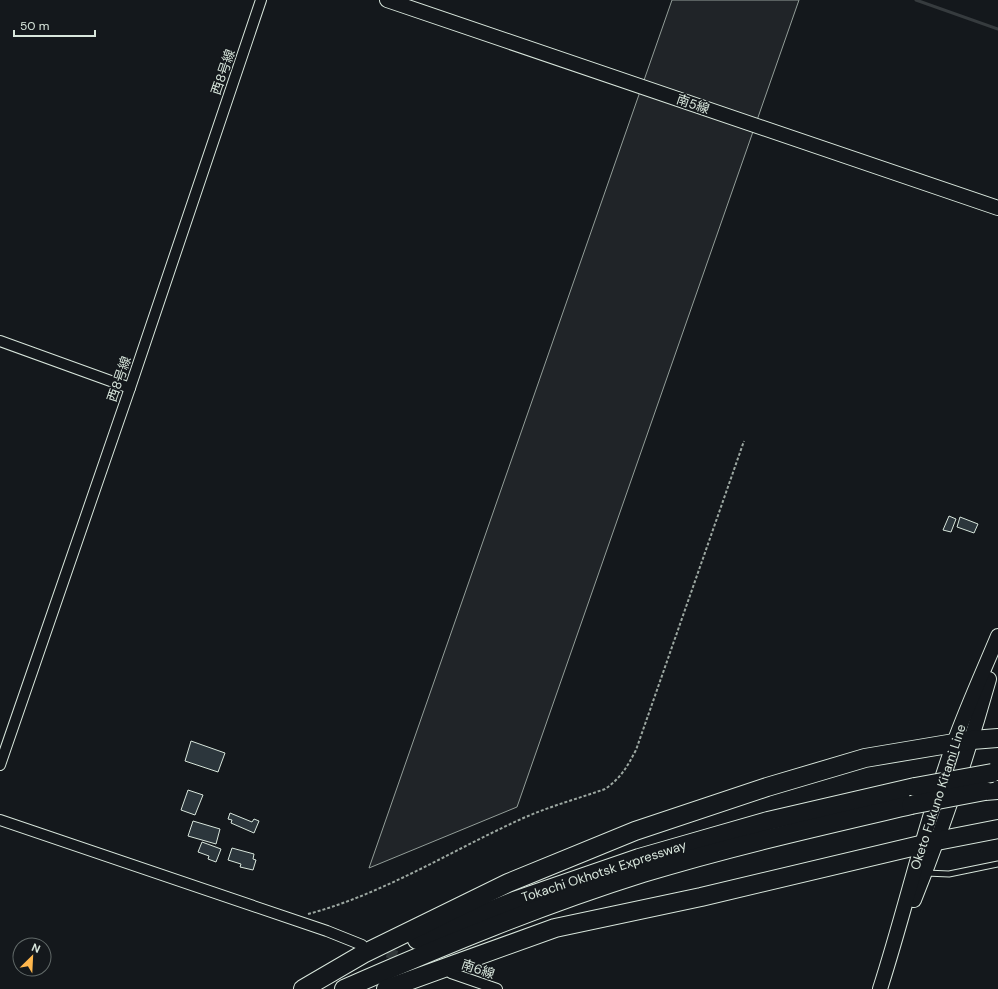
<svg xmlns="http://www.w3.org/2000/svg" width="998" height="989" font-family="'DM Sans','Noto Sans JP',sans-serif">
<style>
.green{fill:#202428;stroke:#939e99}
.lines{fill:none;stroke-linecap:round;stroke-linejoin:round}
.stream{stroke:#363b3e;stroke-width:3}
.building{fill:#2c363c;stroke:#d8e6dc}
.street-tunnel{stroke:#313739;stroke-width:10;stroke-dasharray:10 5;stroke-linecap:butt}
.lane-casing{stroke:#d8e6dc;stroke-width:7}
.street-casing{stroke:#d8e6dc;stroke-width:12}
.secondary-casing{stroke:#d8e6dc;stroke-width:16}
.highway-casing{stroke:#d8e6dc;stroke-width:20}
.path{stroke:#9da8a2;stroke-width:2;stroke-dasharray:3 2;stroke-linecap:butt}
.lane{stroke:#14181c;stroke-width:5}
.street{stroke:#14181c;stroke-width:10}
.secondary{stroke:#14181c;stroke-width:14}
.highway{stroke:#14181c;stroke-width:18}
.highway-bridge-casing{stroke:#d8e6dc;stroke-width:20;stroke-linecap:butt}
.highway-bridge{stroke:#14181c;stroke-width:18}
.labels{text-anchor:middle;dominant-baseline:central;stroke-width:3;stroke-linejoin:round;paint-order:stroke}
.street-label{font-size:13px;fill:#d8e6dc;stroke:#14181c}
</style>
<rect width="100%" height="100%" fill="#14181c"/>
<path class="green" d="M672,0H799L517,807L369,868Z"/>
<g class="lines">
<path class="stream" d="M916,0L998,29"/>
</g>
<g class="building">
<path d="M949,516L956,519L951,532L943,530Z"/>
<path d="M960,517L978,524L974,533L957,527Z"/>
<path d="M191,741L225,753L218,772L185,761Z"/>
<path d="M188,790L203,795L195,815L181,810Z"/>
<path d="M230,813L252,822L254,819L259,821L254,833L231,823L232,820L228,819Z"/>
<path d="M193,821L220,829L216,844L188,836Z"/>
<path d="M202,842L221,849L216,862L208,859L209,856L198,852Z"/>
<path d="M232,848L254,854L253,859L256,860L253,870L240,867L241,864L228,860Z"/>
</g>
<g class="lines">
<path class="street-tunnel" d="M373,948L438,969"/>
<g class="lane-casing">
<path id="lane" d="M926,873L949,874L998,864"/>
</g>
<g class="street-casing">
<g id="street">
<path d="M0,341L130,388"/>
<path d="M0,765L130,388L261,0"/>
<path d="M0,820L327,931L362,945"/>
<path d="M451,973L497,989"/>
</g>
</g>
<g class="secondary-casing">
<g id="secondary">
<path d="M387,0L998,208"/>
<path d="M914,900C943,828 968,754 989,679"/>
<path d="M880,989C906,908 925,823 954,743C967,707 983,672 998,636"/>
</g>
</g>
<g class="highway-casing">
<g id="highway">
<path d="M985,791L998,790"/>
<path d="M417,940L514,901L639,858L768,821L915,787"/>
<path d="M303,989L363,954L508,883L635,831L767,787L865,758L972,740L998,738"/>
<path d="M344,989C442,946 541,905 643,873C732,846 821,826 911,805"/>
<path d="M386,989L555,928L701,897L937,841L998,829"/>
</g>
</g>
<path class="path" d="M308,914C383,894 449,852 519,820C547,807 577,799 605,789C621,778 627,767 636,750L744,441"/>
<use href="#lane" class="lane"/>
<use href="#street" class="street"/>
<use href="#secondary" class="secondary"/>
<use href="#highway" class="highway"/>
<g class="highway-bridge-casing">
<g id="highway-bridge">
<path d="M915,787L992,773"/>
<path d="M911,805L985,791"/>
</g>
</g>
<use href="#highway-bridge" class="highway-bridge"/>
</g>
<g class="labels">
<g class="street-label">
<text transform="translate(223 72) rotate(-71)">西8号線</text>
<text transform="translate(693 104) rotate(19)">南5線</text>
<text transform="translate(119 379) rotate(-71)">西8号線</text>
<text transform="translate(938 797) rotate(-72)">Oketo Fukuno Kitami Line</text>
<text transform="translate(604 871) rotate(-18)">Tokachi Okhotsk Expressway</text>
<text transform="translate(478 969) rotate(19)">南6線</text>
</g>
</g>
<g transform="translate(32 957) rotate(24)"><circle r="19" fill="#14181c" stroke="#626a69"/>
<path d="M0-3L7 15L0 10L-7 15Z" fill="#ffb74d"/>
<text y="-6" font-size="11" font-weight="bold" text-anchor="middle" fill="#d8e6dc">N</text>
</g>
<path d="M14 30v6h81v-6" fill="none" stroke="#d8e6dc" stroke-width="2"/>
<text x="20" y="30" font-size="12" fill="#d8e6dc" stroke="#14181c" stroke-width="3" paint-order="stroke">50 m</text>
</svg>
